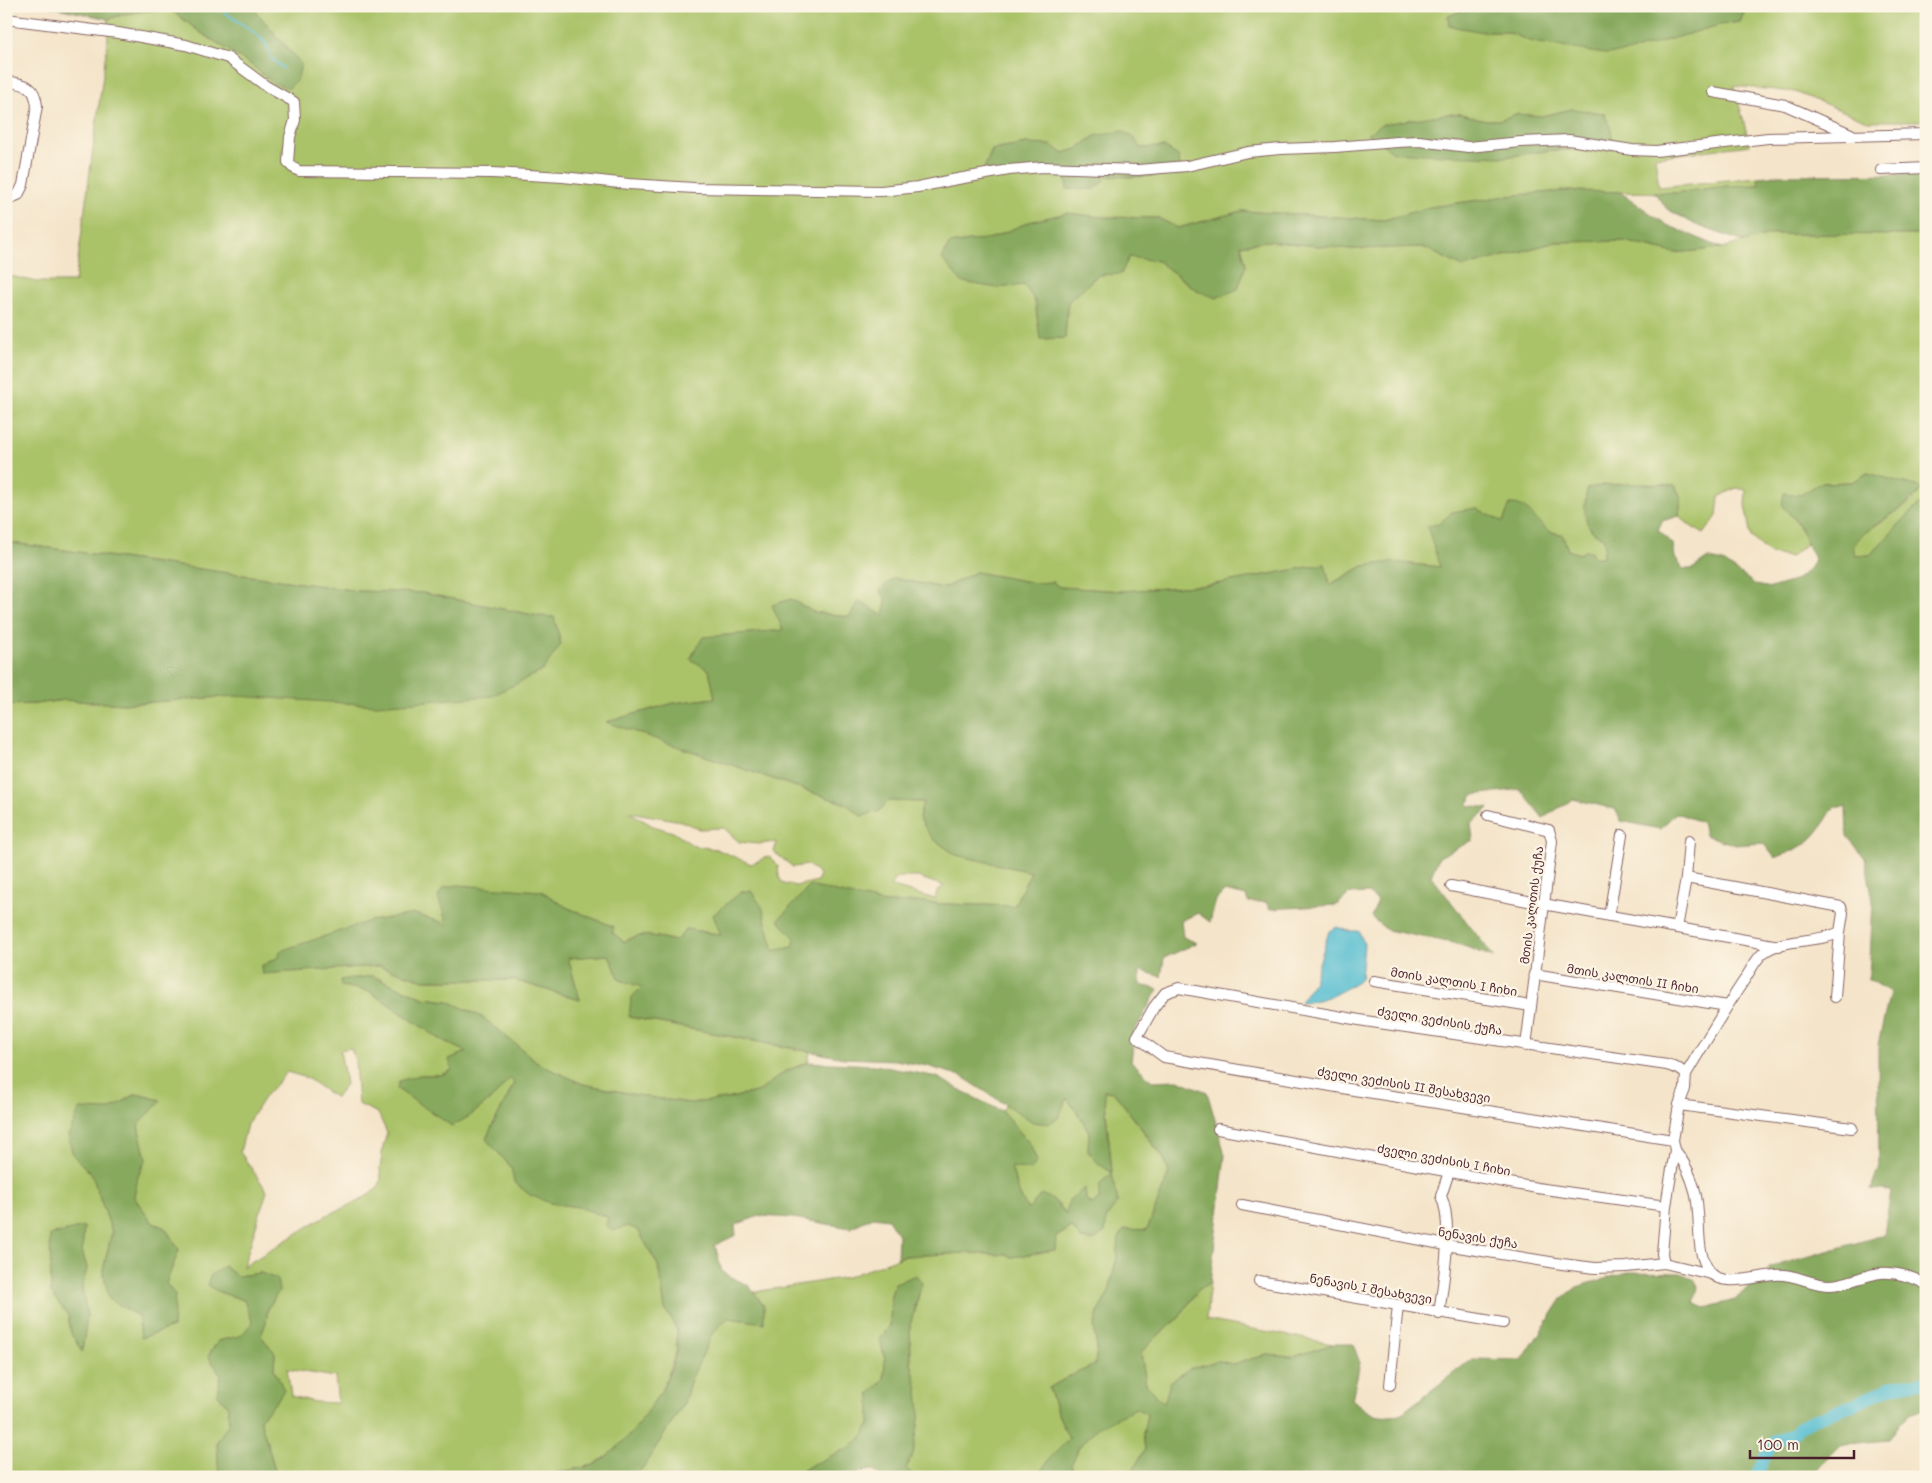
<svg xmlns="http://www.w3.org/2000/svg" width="1932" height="1483" font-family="Mali,'Noto Sans Georgian',sans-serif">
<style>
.green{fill:#aac369;stroke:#7a714a;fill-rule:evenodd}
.forest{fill:#87a95d;stroke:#686444;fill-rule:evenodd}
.water{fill:#54bdd1;stroke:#4f6e7e}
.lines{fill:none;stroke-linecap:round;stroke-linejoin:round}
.stream{stroke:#54bdd1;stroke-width:2}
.river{stroke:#54bdd1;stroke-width:12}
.minor-casing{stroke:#866462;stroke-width:12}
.minor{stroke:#fff;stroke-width:10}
.labels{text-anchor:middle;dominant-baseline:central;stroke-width:4.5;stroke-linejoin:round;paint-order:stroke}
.street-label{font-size:12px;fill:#4a1f2b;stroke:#fcf5e5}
</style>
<rect width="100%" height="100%" fill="#fcf5e5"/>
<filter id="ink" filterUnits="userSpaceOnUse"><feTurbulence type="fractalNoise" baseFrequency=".02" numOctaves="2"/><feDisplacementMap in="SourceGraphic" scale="10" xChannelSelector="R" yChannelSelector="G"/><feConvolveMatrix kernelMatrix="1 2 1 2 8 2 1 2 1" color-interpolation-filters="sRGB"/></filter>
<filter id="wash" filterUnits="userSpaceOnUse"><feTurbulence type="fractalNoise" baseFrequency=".0096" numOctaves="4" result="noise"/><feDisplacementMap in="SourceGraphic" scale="20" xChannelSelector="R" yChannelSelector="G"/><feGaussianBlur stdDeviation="1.12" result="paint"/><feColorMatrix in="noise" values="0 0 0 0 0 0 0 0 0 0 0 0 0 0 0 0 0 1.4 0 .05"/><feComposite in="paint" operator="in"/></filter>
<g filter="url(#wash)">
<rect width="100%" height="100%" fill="#f4e4c9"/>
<g class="green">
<path d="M251,6H1489L1464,10L1483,32H1507L1533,42L1565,46L1654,43L1719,25L1740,22L1745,10L1744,6H1926V121H1868L1795,92L1734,86L1750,145L1655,157L1659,187L1758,177L1759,185L1726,186L1675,193L1563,191L1507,196L1430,207L1384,220L1242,211L1178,228L1158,218L1100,217L1067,213L1029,222L992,238L949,244L997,288L1024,285L1035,301L1040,338H1065L1067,302L1098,275L1121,273L1129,257L1158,261L1198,291L1246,265L1241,245L1266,241L1351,249L1423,247L1463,267L1556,242L1624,241L1675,253L1722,248L1773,234L1926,235V499L1912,511L1870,555L1855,556L1852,545L1861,535L1914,500L1868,473L1852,482L1820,483L1801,495L1786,510L1798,523L1807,543L1791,557L1770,554L1751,537L1745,505L1746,490L1736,488L1719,497L1717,516L1704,534L1692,527L1679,516L1681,499L1675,485H1602L1605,549L1602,557L1594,558L1585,551L1580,554L1568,550L1561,534L1547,531L1510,504L1503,522L1452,512L1439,525L1441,567L1391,562L1363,566L1329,585L1325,564L1210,585L1122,591L1059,587L1053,582L1035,583L976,572L944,588L893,578L886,600L884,616L849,617L813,612L791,599L783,630L709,670L715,698L674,703L607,722L846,804L862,816L879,811L888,801L923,802L919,818L932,838L956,855L1031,872L1014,906L943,904L924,902L885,903L810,887L793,947L773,951L762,907L721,935L687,929L676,941C656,937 642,931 624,942L612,932L614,927L566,907L541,891L447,924L414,914L279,957L261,966L262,973L379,966L424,980H514L580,1000L568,958L609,955L620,980L642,986L629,1017L810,1052L808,1062L784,1072L760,1091L726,1099L690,1103L647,1097L583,1084L541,1065L482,1017L448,1001L424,998L372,976L342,986L369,991L440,1039L467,1052L450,1059L452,1070L441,1075H420L426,1108L452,1125C475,1113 493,1098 510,1078L514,1083C506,1103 494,1120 486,1139L512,1167L514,1182L550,1203L578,1207L609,1217L638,1230L658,1265L665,1309L677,1329V1350L662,1390L634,1430L615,1450L594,1465L538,1477H277L260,1419L276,1402L283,1390L274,1369L275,1353L261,1336L266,1322L268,1308L279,1291L261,1273L237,1276L219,1292L244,1300L253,1323L240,1336L218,1341L221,1376L217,1393L228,1407L229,1423L217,1442L219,1477H6V705L35,704L64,700L123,704L236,696L554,617L538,616L423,593L358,591L6,542V275L37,282H75L108,38V19C121,15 160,6 173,12C183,16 192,27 201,33C222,46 244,57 262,74L301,64ZM1572,109L1612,149L1552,150L1503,157L1426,118L1446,114H1460L1486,120H1500L1516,114L1542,116ZM1095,136L1134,138L1141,148L1164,147L1182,173L1134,177L1107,176L1095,189H1068L1066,179L1058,175L1053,170L984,168L992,150L1027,144L1063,153L1077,149ZM629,812L681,821L699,829L724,828L739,842L758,844L777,842L774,852L793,867L808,865L820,875L817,881L796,886L783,884L779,877L778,866L769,856L751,864L716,849L694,846L673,832L653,826ZM898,877H918L944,886L937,892L935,899L890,886ZM351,1048L355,1061L358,1104L378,1113L387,1133L383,1147L380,1169L381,1180L378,1188L359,1201L325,1216L243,1267L267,1191L240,1152L247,1124L265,1096L287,1072L307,1078L336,1098L346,1084L340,1050ZM136,1094L160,1100L138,1126L146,1159L138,1176L133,1196L153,1223L165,1228L179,1250L166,1283L138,1316L109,1299L103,1270L112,1232L92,1175L109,1110ZM84,1227L82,1251L87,1268L82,1288L87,1316L82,1351L71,1333L68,1315L51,1293V1264ZM287,1369L335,1377L338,1403L315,1402L291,1396Z"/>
<path d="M1104,1091L1114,1092L1164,1159L1169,1173L1147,1230L1125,1229L1119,1238L1118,1252L1109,1292L1099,1310L1094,1327L1097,1348L1095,1365L1070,1376L1049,1388L1056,1409L1069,1439L1049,1459L1037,1477H915L906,1468L913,1455L918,1390L911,1362L910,1325L919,1295L916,1275L895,1284L891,1295L890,1326L880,1339L885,1360L884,1379L870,1393V1424L863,1436L850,1447L812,1465L792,1477H635L644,1466L684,1403L690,1382L712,1334L728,1318L764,1306L754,1292L847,1277L904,1256L967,1253L1005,1255L1012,1257L1054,1250L1056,1237L1072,1227L1081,1239L1107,1217L1117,1202L1100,1184L1099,1200L1092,1204L1086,1199L1084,1188L1067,1214L1054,1200L1028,1210L1019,1193L1011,1167L1030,1144L1002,1111L1006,1104L1033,1122L1058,1118L1067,1098L1089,1130L1088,1152L1112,1172Z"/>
<path d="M1210,1282L1206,1320L1333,1344L1293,1357L1266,1355L1233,1364L1218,1361L1165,1405L1146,1384L1141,1353L1155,1338L1178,1319L1197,1291Z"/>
<path d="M1136,1407L1147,1414L1143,1434L1145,1449L1129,1477H1077L1071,1465L1079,1447L1097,1428Z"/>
</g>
<g class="forest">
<path d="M48,6H251L301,64L298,78L289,88L273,83L253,66L200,32L172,11H146L125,14L108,19Z"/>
<path d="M1489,6H1744L1745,10L1740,22L1719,25L1627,52L1604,54L1533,42L1507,32H1483L1449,26L1448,16L1464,10Z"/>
<path d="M1572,109L1604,113L1611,129L1613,149L1552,150L1503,157L1442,155L1394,152L1367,134L1383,124L1446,114H1460L1486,120H1500L1516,114L1542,116Z"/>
<path d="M1123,131L1134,138L1141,148L1164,147L1178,156L1182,174L1134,177L1107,176L1095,189H1067L1066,179L1058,175L1053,170L983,174L992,150L1027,144L1051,145L1063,153L1077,149L1095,136Z"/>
<path d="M1926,174V235L1773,234L1744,242L1696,225L1667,209L1654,192L1675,193L1726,186L1759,185L1758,177L1779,175Z"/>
<path d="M1563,191L1620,192L1667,225L1722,248L1675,253L1624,241L1556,242L1463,267L1423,247L1351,249L1266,241L1241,245L1246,265L1238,289L1216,298L1198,291L1158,261L1129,257L1121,274L1098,275L1068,302L1065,338L1040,339L1035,301L1024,285L997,288L962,282L942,259L949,244L992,238L1029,222L1067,213L1100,217L1158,218L1178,228L1242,211L1384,220L1430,207L1507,196Z"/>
<path d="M1868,473L1923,488C1904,512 1872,521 1853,545L1855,556L1870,555L1912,511L1926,499V1411C1905,1410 1900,1425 1889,1439L1858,1442L1841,1446L1809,1477H1129L1145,1449L1143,1434L1147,1414L1136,1408L1097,1428L1079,1447L1071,1465L1077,1477H1037L1049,1459L1069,1439L1056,1409L1049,1388L1070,1376L1095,1365L1097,1348L1094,1327L1099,1310L1109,1292L1118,1252L1119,1238L1125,1229L1147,1230L1169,1173L1164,1158L1114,1092L1104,1091L1112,1173L1118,1202L1107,1217L1105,1232L1093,1241L1081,1239L1072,1227L1056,1237L1055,1250L1012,1257L1005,1255L967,1253L904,1256L897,1259L898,1235L888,1219L873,1217L850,1228L793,1218L759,1216L735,1225L736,1235L715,1245L722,1272L749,1286L764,1306V1323L728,1318L712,1334L690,1382L684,1403L644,1466L635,1477H538L594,1465L615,1450L634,1430L662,1390L671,1369L677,1350V1330L665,1309L658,1265L638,1230L628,1226L613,1231L606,1225L608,1217L578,1207L550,1203L530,1195L514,1182L511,1167L486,1139C494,1120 506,1103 514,1083L510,1078L495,1096L470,1116L452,1126L397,1089L399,1081L420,1075H441L452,1070L449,1059L467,1052L440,1039L369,991L341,986L340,980L372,976L424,998L448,1001L482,1017L541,1065L583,1084L647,1097L690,1103L726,1099L760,1091L784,1072L808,1062L875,1065L937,1077L977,1099L1002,1111L1030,1144L1037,1161L1031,1170L1011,1167L1019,1193L1028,1210L1041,1194L1054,1200L1066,1214L1069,1200L1085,1188L1086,1199L1091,1204L1099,1200L1100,1184L1112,1173L1098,1163L1088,1151L1089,1130L1067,1098L1058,1118L1048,1124L1033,1122L961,1076L927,1066L895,1060L844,1058L629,1017L631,998L642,987L620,980L609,955L568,958L580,1000L514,980H424L379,966L262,974L261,966L279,957L280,951L370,921L414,914L447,924L438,897L443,888L458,885L541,891L566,907L614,927L612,932L624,942C642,931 656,937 676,941L686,929L721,935L713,915L741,892L751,891L762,907L774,951L793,947L795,938L778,920L810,886L885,903L924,902L943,904L1014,906L1031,872L956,855L932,838L919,818L923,802L888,801L879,811L862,816L846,804L606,722L674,703L715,698L709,670L690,659L703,637L783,630L772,605L791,599L813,612L849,617L859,601L884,616L886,600L880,590L894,578L944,588L976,572L1035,583L1053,582L1059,587L1122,591L1210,585L1325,564L1330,585L1363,566L1391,562L1440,567L1427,526L1439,524L1452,512L1476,508L1503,522L1510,504C1528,503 1534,520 1546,529C1550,533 1557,533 1562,534L1568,550L1579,554L1585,551H1591L1594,557H1602L1605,549L1604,538C1601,536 1595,534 1593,532C1582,520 1584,501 1588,488C1616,482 1646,484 1675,485L1681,499L1679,516L1662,521L1658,530L1673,544L1675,558L1683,569H1692L1708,558L1725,563L1756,585L1771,588L1794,581L1809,570L1814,559L1798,523L1786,510L1782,504L1784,493L1801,495L1820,483L1852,482ZM1520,789L1543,818L1573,799L1615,809L1621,821L1660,829L1676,813L1702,822L1705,835L1736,845L1763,843L1775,858C1810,845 1815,838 1834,807H1846L1847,836L1865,858L1873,900L1869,979L1890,992L1878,1045L1879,1166L1871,1189L1891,1191L1884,1235L1768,1268L1770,1279L1751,1284L1735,1300L1705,1308L1694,1303L1698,1288L1695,1280L1681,1273L1628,1272L1577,1287L1562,1299L1522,1360L1472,1359L1402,1413C1379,1421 1369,1414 1352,1399L1360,1363L1353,1344H1333L1293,1357L1266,1355L1233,1364L1218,1361L1190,1368L1170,1382L1164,1404L1146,1384L1141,1353L1155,1338L1178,1319L1197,1291L1210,1282L1225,1155L1207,1092L1178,1080L1152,1081L1131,1061L1135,1030L1158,989L1140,985V970L1161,977L1164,958L1197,943L1183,937L1181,921L1198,913L1210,922L1216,900L1225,891L1246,896L1248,902H1266L1270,909L1337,905L1349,894L1368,893L1378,901L1371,917L1387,930L1458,944L1494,957L1431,876L1439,857L1473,840L1471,824L1489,808L1467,805L1473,795Z"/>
<path d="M6,542L358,591L423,593L538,616L554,617L561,644L542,671L492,696L376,705L236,696L123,704L64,700L35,704L6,705Z"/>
<path d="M136,1094L161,1100L138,1126L146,1159L138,1176L134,1197L153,1223L165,1228L179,1250L166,1283L175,1295L173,1327L141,1338L138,1316L109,1299L103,1270L112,1232L92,1175L73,1155L68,1136L80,1109L109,1110Z"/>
<path d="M84,1227L82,1251L87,1268L82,1288L87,1316L82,1352L71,1333L68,1315L51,1293L50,1235Z"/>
<path d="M224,1266L237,1276L261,1273L277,1279L279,1291L268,1308L266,1322L261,1336L275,1353L274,1369L284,1390L276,1402L260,1419L277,1477H219L217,1442L229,1423L228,1407L217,1393L221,1375L208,1356L218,1341L240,1336L253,1323L244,1300L219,1292L207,1285L210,1276Z"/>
<path d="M916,1275L922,1283L910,1325L911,1362L918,1390L920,1414L913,1455L906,1468L915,1477H882L872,1470L859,1472L858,1477H792L812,1465L850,1447L863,1436L870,1424V1393L884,1379L885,1360L880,1339L890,1326L891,1295L895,1283Z"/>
</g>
<path class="water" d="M1337,927L1348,931H1359L1364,944L1361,979C1342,992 1323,1002 1300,1002L1313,983L1329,931Z"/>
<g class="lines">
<path class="stream" d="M219,6L224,12L258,35L266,44L271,58L283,68"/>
<path class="river" d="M1755,1477L1769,1449L1776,1440L1795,1433L1800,1427L1815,1419L1863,1401L1889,1387L1926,1381"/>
</g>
</g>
<g filter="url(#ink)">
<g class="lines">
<g class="minor-casing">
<g id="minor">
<path d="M6,19L118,33L186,45L228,58L266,86L294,102L295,120L290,137L288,162L292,167L299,171L492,173L563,177L629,184L694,188L881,191L918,187L952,180L1009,170L1042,167L1138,170L1187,166L1248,152L1281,149L1335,147L1397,142L1419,141L1468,147L1521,142L1569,140L1632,150L1656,151L1768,138L1926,134"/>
<path d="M6,81C25,84 35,85 37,106L23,185L18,195L6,200"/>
<path d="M1713,92L1785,105L1851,134"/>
<path d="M1881,170L1926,168"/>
<path d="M1488,815L1549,830L1552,841L1526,1046"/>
<path d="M1686,878L1841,907L1843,913L1840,932C1817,944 1783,937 1763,953C1756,959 1750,971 1745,979C1724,1010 1705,1042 1686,1074"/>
<path d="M1451,886L1543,904L1779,946"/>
<path d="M1609,916L1622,835"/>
<path d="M1677,928L1686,878L1689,841"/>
<path d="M1534,974L1727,1006"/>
<path d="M1374,981L1531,1006"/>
<path d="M1835,997L1840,932"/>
<path d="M1679,1105L1852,1128"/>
<path d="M1218,1129L1537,1188L1666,1206"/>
<path d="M1675,1150C1689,1168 1697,1190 1698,1213C1700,1233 1697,1255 1710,1272C1722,1288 1758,1276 1775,1275C1795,1273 1812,1286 1831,1285C1846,1284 1860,1277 1875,1274C1892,1270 1910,1276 1926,1284"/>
<path d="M1242,1205L1446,1245L1562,1264L1595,1268L1626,1267L1664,1263L1711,1274"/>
<path d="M1664,1263L1662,1254L1666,1206L1675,1150L1673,1140L1679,1105L1685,1089L1686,1074L1679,1069L1667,1065L1365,1021L1179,988L1165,993L1154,1007L1137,1037L1164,1057L1354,1090L1673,1140"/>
<path d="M1259,1281L1503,1323"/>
<path d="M1439,1314C1443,1282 1454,1224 1441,1196L1449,1172"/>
<path d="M1390,1385L1398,1305"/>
</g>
</g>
<use href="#minor" class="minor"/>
</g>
</g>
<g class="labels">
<g class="street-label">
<text transform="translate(1531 905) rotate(-83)">მთის კალთის ქუჩა</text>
<text transform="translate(1633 978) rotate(9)">მთის კალთის II ჩიხი</text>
<text transform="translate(1454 981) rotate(9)">მთის კალთის I ჩიხი</text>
<text transform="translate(1440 1020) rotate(9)">ძველი ვეძისის ქუჩა</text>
<text transform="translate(1404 1084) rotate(9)">ძველი ვეძისის II შესახვევი</text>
<text transform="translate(1444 1159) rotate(10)">ძველი ვეძისის I ჩიხი</text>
<text transform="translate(1478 1237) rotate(9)">ნენავის ქუჩა</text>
<text transform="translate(1371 1288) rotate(10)">ნენავის I შესახვევი</text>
</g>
</g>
<rect width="1932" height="1483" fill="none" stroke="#fcf5e5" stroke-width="25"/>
<path d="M1750 1450v8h104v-8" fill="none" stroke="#4a1f2b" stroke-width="2.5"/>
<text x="1757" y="1450" font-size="15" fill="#4a1f2b" stroke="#fcf5e5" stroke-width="4" paint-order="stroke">100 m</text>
</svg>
